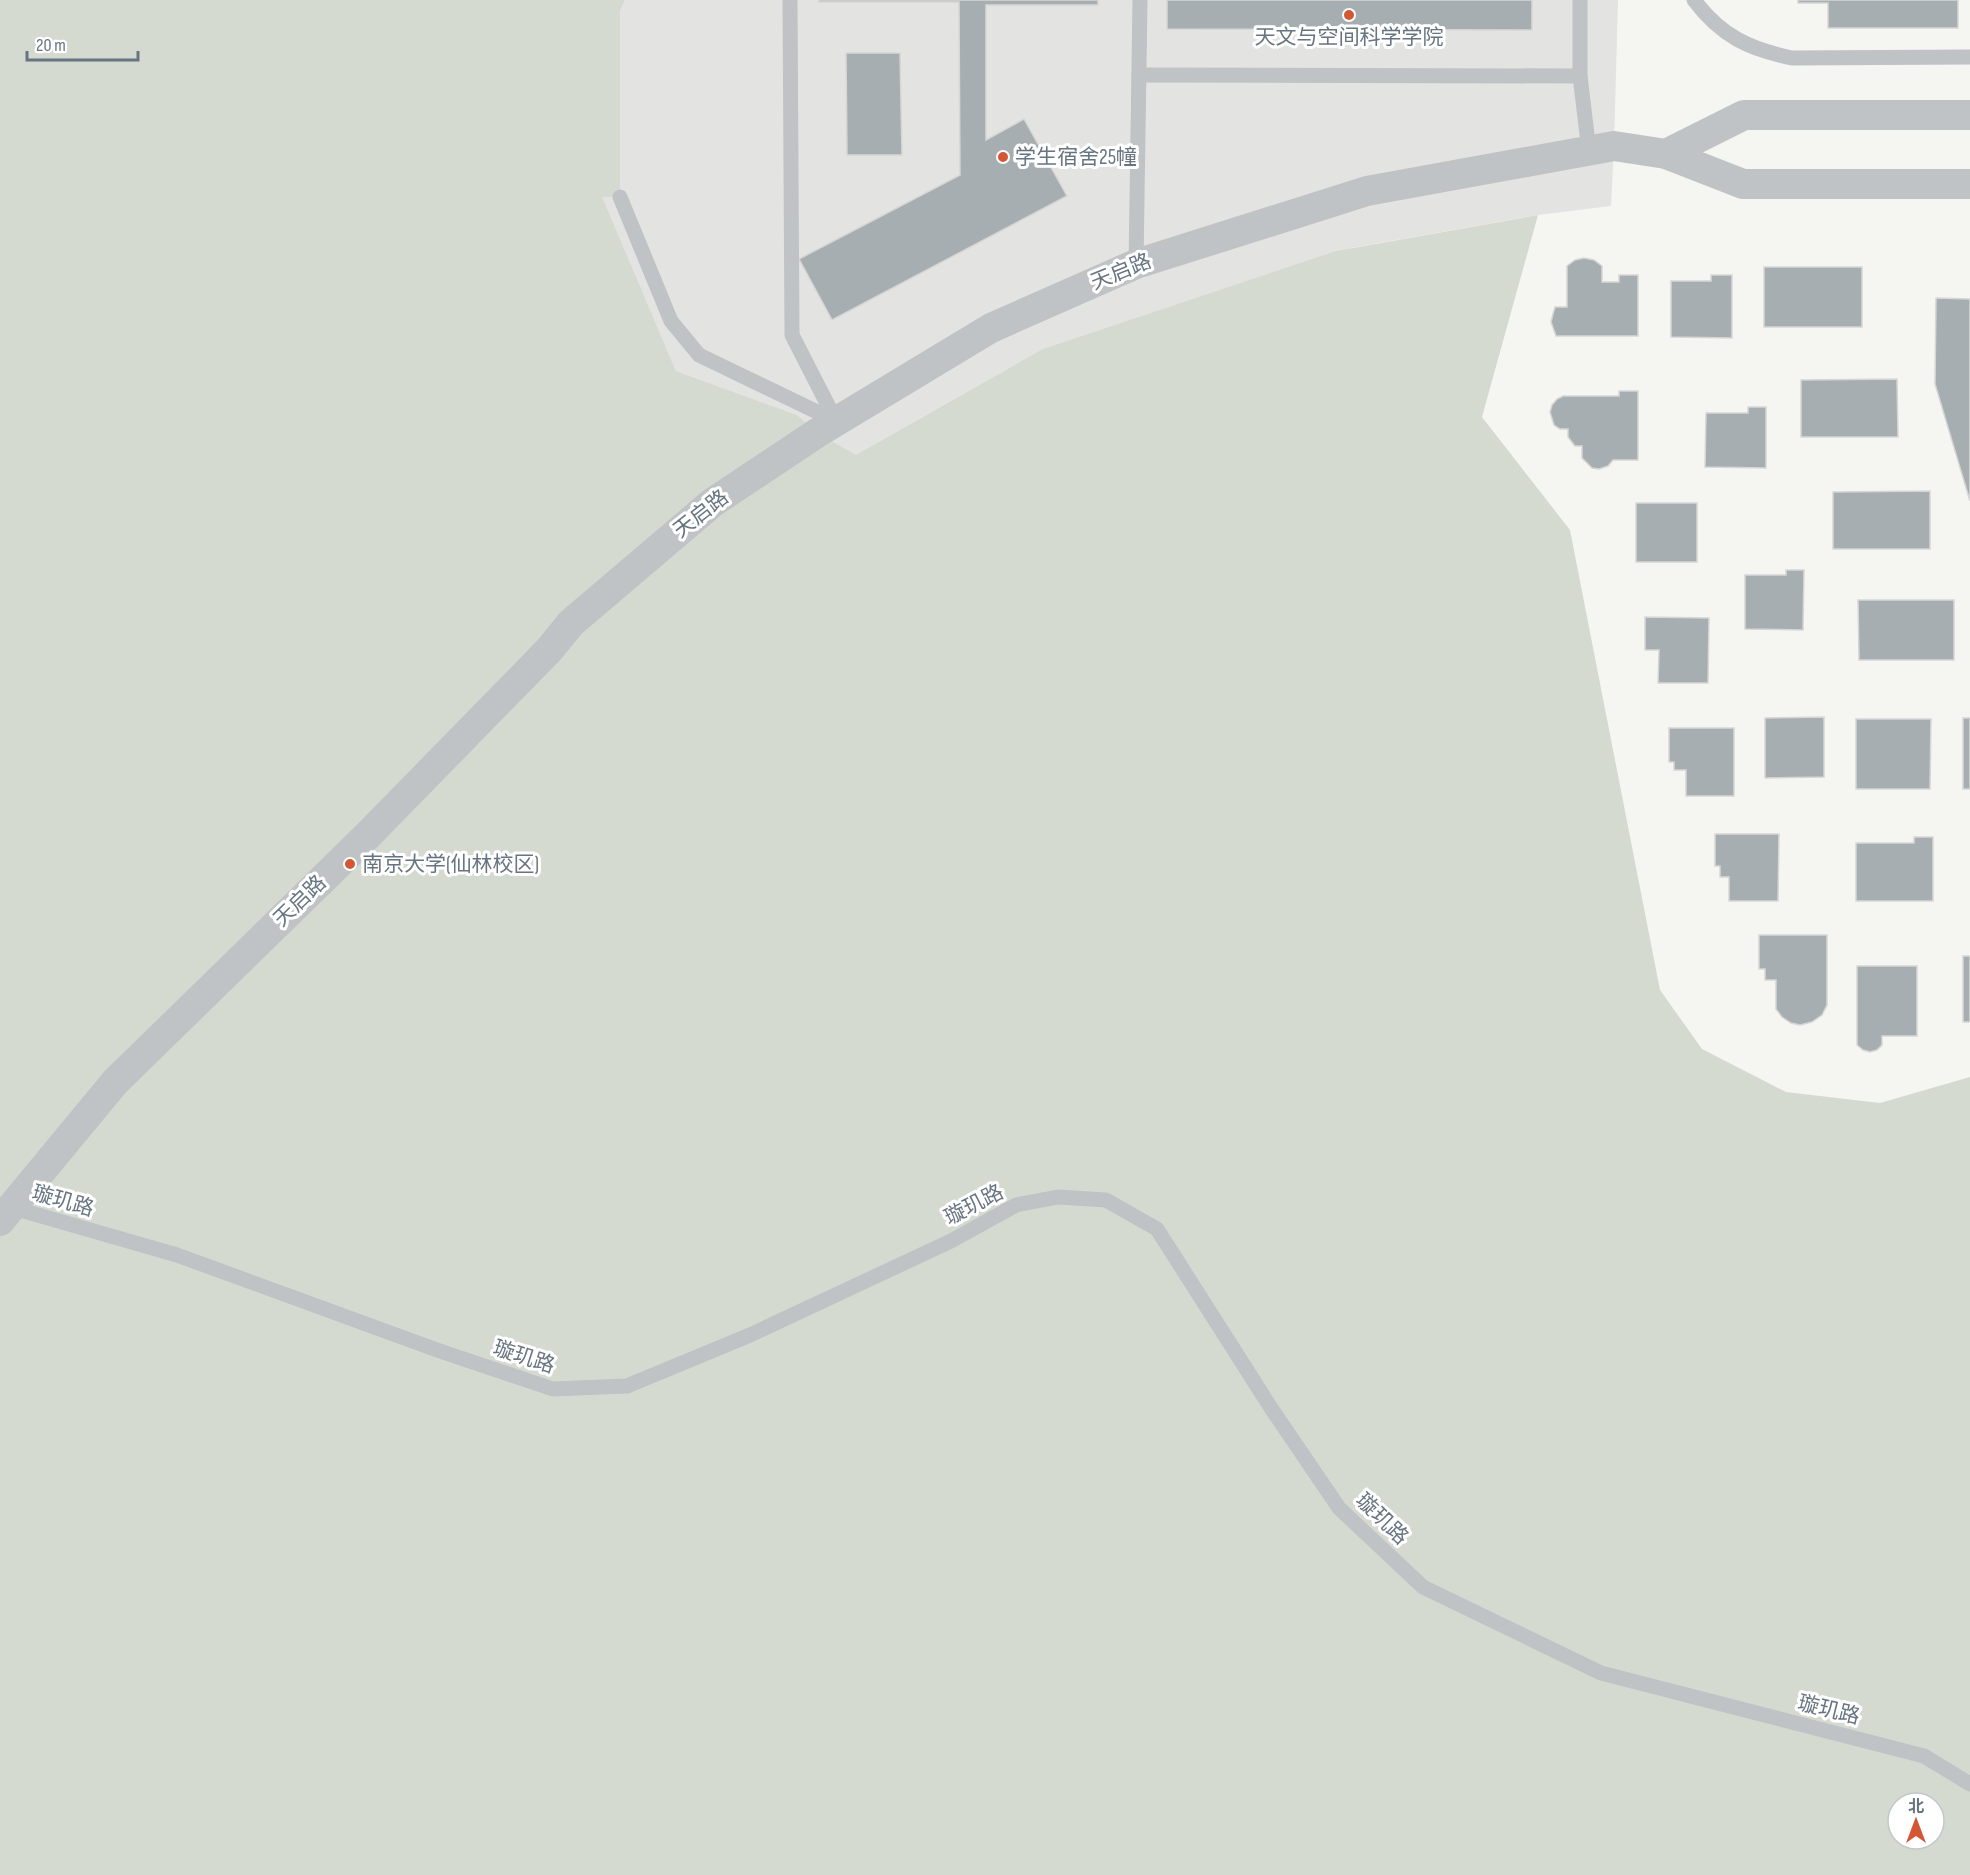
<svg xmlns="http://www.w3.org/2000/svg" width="1970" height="1875" font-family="'Sofia Sans Condensed','Noto Sans SC',sans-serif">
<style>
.built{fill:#e3e4e2}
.green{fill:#d5dad1;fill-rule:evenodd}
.building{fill:#a7aeb2;stroke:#d7d6d5;stroke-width:1.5}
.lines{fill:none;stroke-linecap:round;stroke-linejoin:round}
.lane{stroke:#bfc3c6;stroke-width:15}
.street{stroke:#bfc3c6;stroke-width:30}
.poi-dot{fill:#d35734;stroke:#fff;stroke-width:2}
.labels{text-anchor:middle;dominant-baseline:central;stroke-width:6;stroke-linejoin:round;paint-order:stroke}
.poi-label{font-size:21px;fill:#677580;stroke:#fff;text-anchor:start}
.street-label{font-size:21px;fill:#677580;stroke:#fff}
</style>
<rect width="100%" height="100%" fill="#f5f5f2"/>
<path class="built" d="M625,0H1618L1614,146L1611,206L1538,215L1351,248L1934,1803L796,415L676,371L601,197L620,11Z"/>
<path class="green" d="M0,0H625L620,11V197H602L676,371L797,415L817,433L856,455L1043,349L1336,251L1538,215L1482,417L1570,530L1660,990L1702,1049L1786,1092L1880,1103L1970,1077V1875H0ZM1898,1803H1934V1839H1898Z"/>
<g class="building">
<path d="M819,0H1098V5H986V140L1024,119L1067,196L832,320L799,259L960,175L959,2H819Z"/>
<path d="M1167,0H1532V30L1167,29Z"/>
<path d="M1798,0H1958V28H1828V3H1798Z"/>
<path d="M846,53H900L902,155H847Z"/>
<path d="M1584,258L1594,260L1602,266V282H1619V275H1638V336H1556L1551,322L1553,314L1555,307H1567V266L1575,260Z"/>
<rect x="1764" y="267" width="98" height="60"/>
<path d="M1711,275H1732V338L1671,337V281H1711Z"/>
<path d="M1936,298L1970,299V501L1935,384Z"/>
<path d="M1897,379L1898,437H1801V380Z"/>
<path d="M1619,391H1638V460H1613L1608,466L1599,469L1592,468L1582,458V446H1575L1568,437V429H1560L1554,425L1550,412L1552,405L1557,399L1563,396H1619Z"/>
<path d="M1748,407H1766V468L1705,467L1706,413H1748Z"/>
<path d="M1930,491V549H1833V492Z"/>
<rect x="1636" y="503" width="61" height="59"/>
<path d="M1786,570H1804L1803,630L1745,629V575H1786Z"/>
<path d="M1858,600H1954V660H1859Z"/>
<path d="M1645,617L1709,618L1708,683H1658L1659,650H1645Z"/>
<path d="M1824,717V777L1765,778V718Z"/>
<rect x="1963" y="718" width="7" height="71"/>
<path d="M1856,719H1931L1930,789H1856Z"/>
<path d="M1669,728H1734V796H1686V770H1674V762H1669Z"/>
<path d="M1715,834H1779L1778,901H1729V877H1720V866H1715Z"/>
<path d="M1914,837H1933V901H1856V843H1914Z"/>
<path d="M1759,935H1827V1005L1822,1015L1812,1022L1800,1025L1791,1023L1782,1017L1776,1009V980H1765V969H1759Z"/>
<rect x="1963" y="956" width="7" height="66"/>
<path d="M1857,966H1917V1036H1882V1045L1877,1050L1870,1052L1863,1050L1857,1045Z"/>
</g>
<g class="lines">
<g class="lane">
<path d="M790,0L792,335L836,421"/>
<path d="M1580,0V76L1589,151"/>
<path d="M1694,0C1721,36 1749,49 1792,58L1970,57"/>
<path d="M1139,75L1580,76"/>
<path d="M620,197L671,321L699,355L836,421"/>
<path d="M1136,264L1140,0"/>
<path d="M10,1207L177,1255L437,1350L553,1389L627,1386L750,1335L951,1241L1016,1205L1058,1197L1106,1200L1157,1229L1271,1408L1339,1508L1423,1587L1601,1673L1924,1756L1970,1784"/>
</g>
<g class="street">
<path d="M1666,154L1744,115H1970"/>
<path d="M0,1221L115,1082L368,835L549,650L571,623L712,503L817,433L991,328L1136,264L1367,191L1614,146L1666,154L1743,184H1970"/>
</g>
</g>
<g class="poi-dot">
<circle cx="1349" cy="15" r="6"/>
<circle cx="1003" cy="157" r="6"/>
<circle cx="350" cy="864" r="6"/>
</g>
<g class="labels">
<g class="poi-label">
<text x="1349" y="37" text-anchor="middle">天文与空间科学学院</text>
<text x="1015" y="157">学生宿舍25幢</text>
<text x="362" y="864">南京大学(仙林校区)</text>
</g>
<g class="street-label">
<text transform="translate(1121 272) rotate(-22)">天启路</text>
<text transform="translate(701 514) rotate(-38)">天启路</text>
<text transform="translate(300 901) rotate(-44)">天启路</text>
<text transform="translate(63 1201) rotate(16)">璇玑路</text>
<text transform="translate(974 1205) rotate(-27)">璇玑路</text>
<text transform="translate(524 1357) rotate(18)">璇玑路</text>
<text transform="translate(1382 1519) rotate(44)">璇玑路</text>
<text transform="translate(1829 1710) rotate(14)">璇玑路</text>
</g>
</g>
<g transform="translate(1916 1821)"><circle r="28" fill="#ffffff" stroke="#c2c8cc" stroke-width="1.5"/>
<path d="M0-4.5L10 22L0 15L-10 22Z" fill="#d35734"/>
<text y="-9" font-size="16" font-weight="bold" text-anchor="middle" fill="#677580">北</text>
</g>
<path d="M27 51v9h111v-9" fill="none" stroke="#677580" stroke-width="3"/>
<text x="36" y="51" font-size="18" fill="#677580" stroke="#ffffff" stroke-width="4.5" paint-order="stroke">20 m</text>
</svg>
